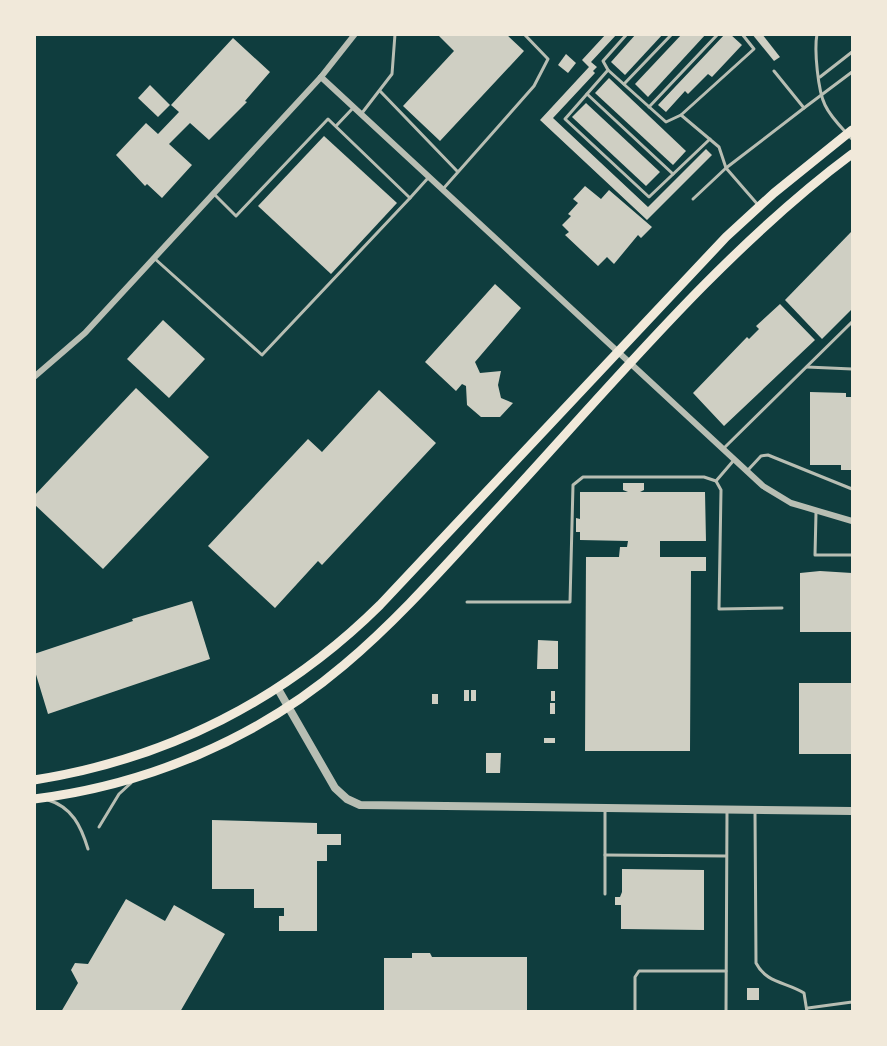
<svg xmlns="http://www.w3.org/2000/svg" width="887" height="1046" font-family="Signika,sans-serif">
<style>
.building{fill:#cfcfc3}
.lines{fill:none;stroke-linecap:round;stroke-linejoin:round}
.service{stroke:#b8beb3;stroke-width:3}
.minor{stroke:#b8beb3;stroke-width:6}
.tertiary{stroke:#b8beb3;stroke-width:8}
.secondary{stroke:#f1e9da;stroke-width:9}
</style>
<rect width="100%" height="100%" fill="#0f3d3e"/>
<g class="building">
<path d="M437,34H506L524,51L440,141L403,106L454,51Z"/>
<path d="M606,34H617L591,62L597,67L593,71L595,73L553,118L648,207L706,149L712,155L647,220L540,120L589,67L582,60Z"/>
<path d="M636,34H663L625,75L611,62Z"/>
<path d="M682,34H706L648,97L635,84Z"/>
<path d="M725,34H730L742,45L712,77L708,74L688,94L685,91L666,112L658,105Z"/>
<path d="M752,34H762L780,57L774,61Z"/>
<path d="M233,38L270,72L245,101L247,102L209,140L190,123L169,144L192,165L162,198L147,184L145,186L116,155L146,123L158,134L179,112L171,105Z"/>
<path d="M566,54L576,63L568,73L558,65Z"/>
<path d="M609,78L686,151L673,165L595,93Z"/>
<path d="M150,85L170,105L158,117L138,98Z"/>
<path d="M586,103L660,172L646,186L572,117Z"/>
<path d="M324,136L397,203L331,274L258,206Z"/>
<path d="M585,186L601,199L609,190L652,227L641,238L638,235L614,264L607,257L598,266L565,235L569,232L562,225L571,216L568,214L578,203L573,199Z"/>
<path d="M852,231V309L822,339L785,300Z"/>
<path d="M495,284L521,308L475,362L480,373L501,371L498,385L501,398L513,403L500,417H481L467,405L466,386L462,384L456,391L425,362Z"/>
<path d="M780,304L815,340L724,426L693,393L747,337L749,339L759,329L756,326Z"/>
<path d="M163,320L205,359L169,398L127,359Z"/>
<path d="M136,388L209,457L103,569L34,504V496Z"/>
<path d="M379,390L436,443L322,565L318,561L275,608L208,546L308,439L322,452Z"/>
<path d="M810,392L846,393V397H852V470H841V465H810Z"/>
<path d="M623,483H644V490L640,492H705L706,541H660V557H706V571H691L690,751H585L586,557H619L620,547H627L628,541L580,540V532H576V518L580,519V492H628L623,490Z"/>
<path d="M820,571L852,573V632H800V573Z"/>
<path d="M192,601L210,659L48,714L34,668V654L133,621L132,619Z"/>
<path d="M538,640L558,641V669H537Z"/>
<rect x="799" y="683" width="53" height="71"/>
<rect x="464" y="690" width="5" height="11"/>
<rect x="471" y="690" width="5" height="11"/>
<rect x="551" y="691" width="4" height="10"/>
<rect x="432" y="694" width="6" height="10"/>
<rect x="550" y="703" width="5" height="11"/>
<rect x="544" y="738" width="11" height="5"/>
<path d="M486,753H501L500,773H486Z"/>
<path d="M212,820L317,823V834H341V845H327V861H317V931H279V916H284V908H254V889H212Z"/>
<path d="M622,869L704,870V930L621,929V905H615V897H620L622,892Z"/>
<path d="M126,899L165,921L174,905L225,934L180,1012H61L78,983L71,970L75,963L88,964Z"/>
<path d="M412,953H430L432,957H527V1012H384V958H412Z"/>
<rect x="747" y="988" width="12" height="12"/>
</g>
<g class="lines">
<g class="service">
<path d="M627,34L603,61L608,70L565,119L649,197L710,139"/>
<path d="M817,34C814,50 818,91 825,105C831,118 843,129 852,139"/>
<path d="M608,70L666,122L681,115"/>
<path d="M820,77L852,52"/>
<path d="M624,84L672,34"/>
<path d="M380,91L457,171"/>
<path d="M587,94L673,174"/>
<path d="M649,107L718,34"/>
<path d="M804,108L852,72"/>
<path d="M362,113L392,74L395,34"/>
<path d="M336,126L353,108"/>
<path d="M443,189L534,86L548,59L524,34"/>
<path d="M410,198L428,178"/>
<path d="M693,199L726,168L719,147L681,115L754,49L742,34"/>
<path d="M759,206L726,168L804,108L774,71"/>
<path d="M154,258L262,355L410,198L328,119L236,216L214,194"/>
<path d="M807,367L852,369"/>
<path d="M723,449L852,322"/>
<path d="M734,460L716,481L721,490L719,609L782,608"/>
<path d="M748,470L761,456L768,455L852,489"/>
<path d="M816,513L815,555H852"/>
<path d="M467,602H570L573,485L583,477H704L716,481"/>
<path d="M48,800C72,807 81,826 88,849"/>
<path d="M605,810V894"/>
<path d="M755,812L756,963C766,983 786,982 804,993L807,1012"/>
<path d="M99,827L119,794L131,783"/>
<path d="M605,855L726,856"/>
<path d="M808,1008L852,1002"/>
<path d="M635,1012V977L639,971H726"/>
<path d="M726,1012L727,812"/>
</g>
<g class="minor">
<path d="M321,77L763,486L791,503L852,521"/>
<path d="M34,377L85,333L321,77L355,34"/>
</g>
<path class="tertiary" d="M278,689L335,788L347,799L360,805L852,811"/>
<g class="secondary">
<path d="M34,780C168,759 285,699 380,605L726,237L774,193L852,130"/>
<path d="M34,799C147,785 257,739 344,665C401,617 450,560 501,505C610,387 724,249 852,154"/>
</g>
</g>
<rect width="887" height="1046" fill="none" stroke="#f1e9da" stroke-width="72"/>
</svg>
